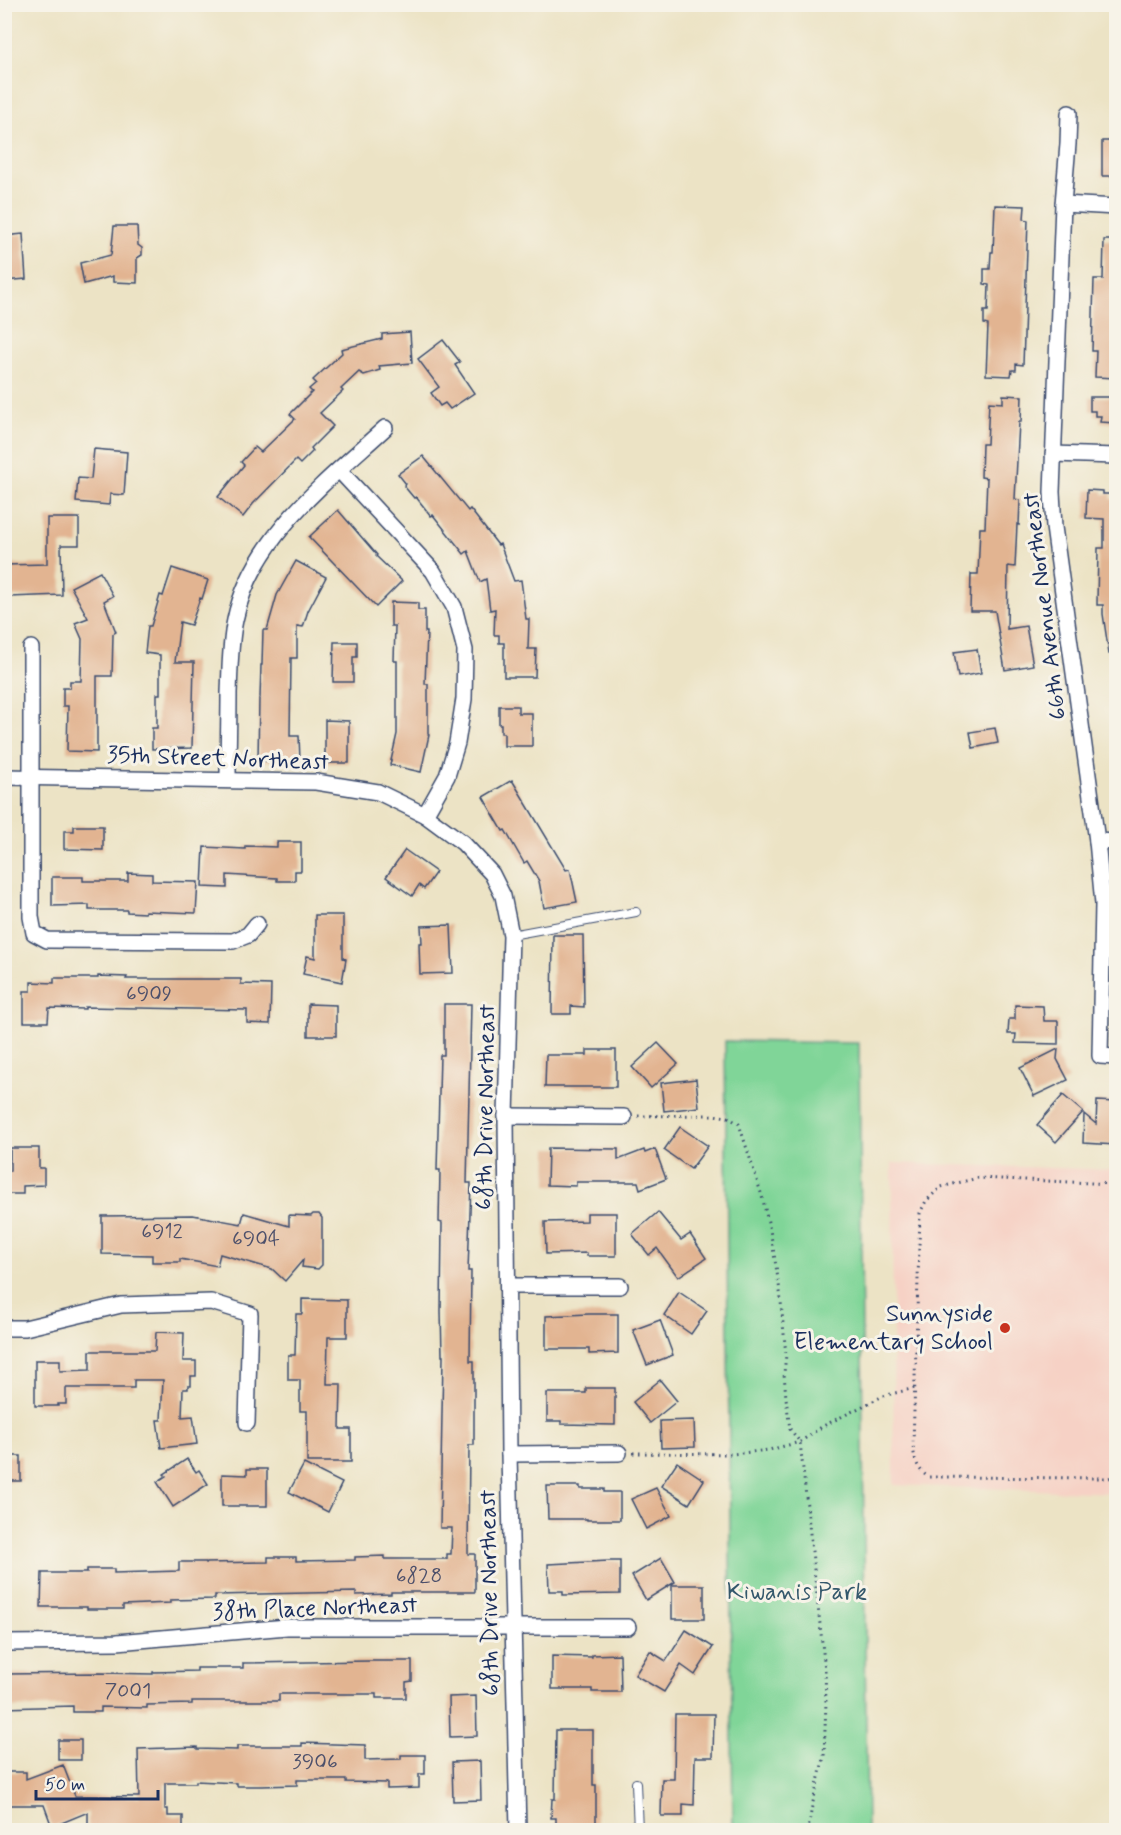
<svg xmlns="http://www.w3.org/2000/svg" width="1121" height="1835" font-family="Mynerve,sans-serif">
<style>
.built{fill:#f6d1c5}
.green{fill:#80d598;stroke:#4e827b;stroke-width:1.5}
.building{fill:#e2b491}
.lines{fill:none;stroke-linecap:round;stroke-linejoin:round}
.lane-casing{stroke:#3a4a6d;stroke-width:10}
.street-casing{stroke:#3a4a6d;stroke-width:18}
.path{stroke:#3a4a6d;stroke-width:3;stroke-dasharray:1.5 4.5;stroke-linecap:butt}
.lane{stroke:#fff;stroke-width:8}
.street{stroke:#fff;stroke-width:15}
.poi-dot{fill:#c8321e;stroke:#f7f3e8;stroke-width:2}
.labels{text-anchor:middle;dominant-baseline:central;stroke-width:6;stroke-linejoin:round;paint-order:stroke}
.number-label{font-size:21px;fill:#4d506b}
.street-label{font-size:24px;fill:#1b2f5e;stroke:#f7f3e8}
.poi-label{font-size:24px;fill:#1b2f5e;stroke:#f7f3e8;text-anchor:end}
.park-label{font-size:24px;fill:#34586c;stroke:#f7f3e8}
</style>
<rect width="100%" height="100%" fill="#f7f3e8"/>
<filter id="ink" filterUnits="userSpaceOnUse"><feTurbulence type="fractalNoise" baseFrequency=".0167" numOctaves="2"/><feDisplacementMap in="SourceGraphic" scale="12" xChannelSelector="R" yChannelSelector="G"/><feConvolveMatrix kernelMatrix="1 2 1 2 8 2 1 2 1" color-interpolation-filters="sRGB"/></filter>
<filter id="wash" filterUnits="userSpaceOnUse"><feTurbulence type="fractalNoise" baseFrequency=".008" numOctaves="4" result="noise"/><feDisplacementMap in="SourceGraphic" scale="24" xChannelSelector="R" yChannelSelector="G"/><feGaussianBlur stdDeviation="1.35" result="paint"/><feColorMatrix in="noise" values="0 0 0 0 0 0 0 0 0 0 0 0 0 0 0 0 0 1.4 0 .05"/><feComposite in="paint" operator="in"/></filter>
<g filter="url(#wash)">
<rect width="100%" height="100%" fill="#ece3c5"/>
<path class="built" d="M892,1163L1116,1170V1493L894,1485Z"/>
<path class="green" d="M725,1041L859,1043L867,1830H733Z"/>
<g id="blocks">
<g class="building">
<rect x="1102" y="141" width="14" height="35"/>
<path d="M995,205L1025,206L1024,219L1028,220L1023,365L1016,364V370H1012L1011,376L986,375L988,325L984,324V311H988L989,285L984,284V269H990L991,252H993Z"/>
<path d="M114,226H137L138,245L142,248V255L137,258V283L113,282V276L84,284L80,263L111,255Z"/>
<path d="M23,234L26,279L4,281V236Z"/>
<path d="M1104,240H1116V378L1095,377L1096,351H1092L1094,279H1103Z"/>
<path d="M410,332L412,363L379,366L380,370L364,375L359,372L341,389L343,391L320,413L333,426L311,448L313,451L300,464L296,460L253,504L243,517L218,497L244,465L241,462L255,447L261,452L295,419L290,414L312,392L309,389L316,383L313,380L342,353L341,349L382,339V334Z"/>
<path d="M443,340L460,362L455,365L474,393L450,409L445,403L440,406L431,393L439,387L418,359Z"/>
<path d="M1003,395L1022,396L1021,422H1019L1015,499L1020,500L1019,525L1017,524L1015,567L1008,566L1007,629L1026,626L1033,665L1005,670L995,611H970L971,574H978L980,528H985L987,478L981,477L982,444H987L989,402L1003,403Z"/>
<path d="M1090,397H1116V423L1100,422L1101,416H1095V411H1090Z"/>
<path d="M94,449L127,452L124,495L110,494L109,505L76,502L78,478L91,479Z"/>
<path d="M423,456L468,511L470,509L498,545L500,544L514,581L521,580L526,619H529L528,649H536L535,677H504V643H499V635H494L495,609L490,610L486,579L480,582L468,551L464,554L433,515L431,516L416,497L414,498L404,486L406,484L398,474Z"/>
<path d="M1087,490L1103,491V494H1112L1111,499H1116V654H1109L1103,614V605H1097L1098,548H1104V519L1086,518Z"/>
<path d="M338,510L377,555L376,556L402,581L376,607L309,537Z"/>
<path d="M47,518H79V545H61L62,595L9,597L8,592H4V565L47,564Z"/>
<path d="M296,561L326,577L308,611L303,627L297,626V658H291L290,736H299L300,760L258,761L259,698H260L261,665H262L263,630H267L277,595Z"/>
<path d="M172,568L208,580L202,599L200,598L191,625L180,622L175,662H194L192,748L152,749V728H157V694H160V655L145,653L148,626H151L160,595L163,596Z"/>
<path d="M100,572L113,596L104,601L116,632L113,634L112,676H97V752L67,751L68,706H63V688H70V681H81L82,639L75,623L88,618L71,587Z"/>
<path d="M391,602L418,603V610H425V632H427L425,684H428V734L429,735L421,772L390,765L397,734V661H394L395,626H391Z"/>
<path d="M334,642H357V657H353V682H333Z"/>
<path d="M977,649L981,673L958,677L954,652Z"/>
<path d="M499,706H518V713H532V746H504V733H501V724H499Z"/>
<path d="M325,720L349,721V763H325Z"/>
<path d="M995,728L998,743L973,748L970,732Z"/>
<path d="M512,780L566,870L570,869L577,902L544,908L539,881L527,861L524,863L505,830L503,831L483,797Z"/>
<path d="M74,826H103V850L64,849V831H74Z"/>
<path d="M277,842H301V871H295V881H277V878L227,875V888L202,887L204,847L245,849V846L277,847Z"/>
<path d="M405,850L436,872L424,889L419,885L412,896L386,877Z"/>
<path d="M128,873L152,874V881L198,882L196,913L145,911V913L127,912V910H89V905L52,906V877H83V881H128Z"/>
<path d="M315,915H343V958L346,959L342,982L303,974L307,956L315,958Z"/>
<path d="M451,925L453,973L420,974L419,943H422L421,926Z"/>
<path d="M553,935H583L584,1007L571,1006V1014H552Z"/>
<path d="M98,976L127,977L126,979H241V984L271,985L270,1024L247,1023V1010L85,1007V1009L49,1008L48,1022H24V991H31V982L54,983V978H98Z"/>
<path d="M308,1004L336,1005V1036H308Z"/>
<path d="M444,1004H471L467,1183H471L468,1271H471L470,1361H474V1445H469L468,1554H475V1592H391V1594L356,1595V1592L215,1595V1599L170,1600V1603L123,1605V1609H87V1607H41L42,1573H87V1569H114V1573L179,1571V1562H206V1563L268,1562V1557H296V1561L355,1560V1557L385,1556V1559H447V1554H451L452,1528H440L443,1356H442L441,1311L442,1223L439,1222L440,1170H437L440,1055H444Z"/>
<path d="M1015,1005L1043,1006L1044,1021H1058V1044L1015,1043L1016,1034H1008L1009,1019H1015Z"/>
<path d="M658,1043L678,1064L651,1088L632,1067Z"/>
<path d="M1058,1049L1057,1059L1068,1080L1034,1096L1020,1068Z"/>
<path d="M587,1050H616V1087H545L546,1055H587Z"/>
<path d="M696,1079L699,1107L664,1111L661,1083Z"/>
<path d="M1063,1095L1083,1112L1056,1142L1037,1125Z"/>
<path d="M1097,1101L1116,1102V1145L1083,1143L1084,1114L1096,1124Z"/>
<path d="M680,1127L708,1146L691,1169L664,1150Z"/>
<path d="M10,1148H39V1168H44V1185L23,1186V1194H4V1171H10Z"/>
<path d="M548,1148L618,1149V1160L644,1150L645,1153L655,1149L666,1179L640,1189L638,1182H576V1186L547,1185Z"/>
<path d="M658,1212L681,1240L690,1234L706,1258L678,1277L657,1248L649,1255L632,1234Z"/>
<path d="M244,1213L289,1226V1215L311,1216L313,1214H319L322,1218V1265L318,1269L302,1267L303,1260L285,1281L272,1269L220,1254L217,1266L180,1259V1262H152V1255L102,1254V1216L193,1215L241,1224Z"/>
<path d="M587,1213H616V1256H587V1253L546,1254L545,1222L587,1221Z"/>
<path d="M679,1292L707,1311L691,1334L664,1315Z"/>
<path d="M302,1299L347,1300V1337H328L327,1384H341L340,1429H351V1462H307V1411H300V1380H288V1355H295L296,1314H302Z"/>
<path d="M589,1314H618V1353L589,1354V1349H546V1316Z"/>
<path d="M660,1320L673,1355L647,1365L633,1330Z"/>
<path d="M156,1332L184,1333L183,1361H196V1376H191V1386H188V1389H183L182,1417L193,1416L197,1444L161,1448L157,1420H161L163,1380H134V1388H66V1404H58V1406H35V1360H60V1371L90,1370V1351H155Z"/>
<path d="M660,1380L677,1401L650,1423L633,1402Z"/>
<path d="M586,1388H615V1425L561,1424V1421H547V1393H586Z"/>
<path d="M694,1420L695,1447L661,1448L660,1421Z"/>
<rect x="4" y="1456" width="17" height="25"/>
<path d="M187,1459L196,1472L199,1470L208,1484L173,1507L157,1482L166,1476L164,1474Z"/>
<path d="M677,1462L704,1480L689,1504L661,1486Z"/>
<path d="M304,1464L342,1483L328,1512L289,1492Z"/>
<path d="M247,1469H267V1506H222V1474L247,1475Z"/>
<path d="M547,1486H580V1489H604V1492H620V1520H587V1519H548Z"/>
<path d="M656,1488L671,1516L646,1529L631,1499Z"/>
<path d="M661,1558L675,1582L646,1600L632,1576Z"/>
<path d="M609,1561H620V1594L563,1595V1591H549L548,1564Z"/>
<rect x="672" y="1585" width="32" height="34"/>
<path d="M686,1630L713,1647L695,1675L681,1665L664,1692L635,1675L650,1651L666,1661Z"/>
<path d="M620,1654L621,1692H592V1689H552V1656L592,1657V1655Z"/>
<path d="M370,1661H412V1681L406,1682V1698H376V1694H279V1701H192V1704L147,1705V1708L101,1707V1712H73V1706L4,1708V1674L100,1673L153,1674V1672L197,1671V1668H243V1663Z"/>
<path d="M476,1696L477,1736L450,1737L449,1697Z"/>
<path d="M675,1714H714L713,1757H695L694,1805L683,1804V1816H661L662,1779H674Z"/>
<path d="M556,1730H593V1785H596V1830H556V1818H551L552,1799H555Z"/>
<rect x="58" y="1740" width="23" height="20"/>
<path d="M302,1743L365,1745V1760L401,1759V1755H425V1774H419V1788L387,1789V1783L346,1782V1780H297V1785L262,1786H237V1783L196,1781V1783H165V1809H168V1816H183V1830H88V1812L52,1827L44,1805H4V1772H26V1779L63,1765L75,1796L139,1797L138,1749L197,1747V1749L237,1750V1746H302Z"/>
<path d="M480,1761L481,1800L453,1801L452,1762Z"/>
</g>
</g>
</g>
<g filter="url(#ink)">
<use href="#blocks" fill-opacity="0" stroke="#3a4a6d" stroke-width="1.5"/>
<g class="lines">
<g class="lane-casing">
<g id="lane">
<path d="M511,935L636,912"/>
<path d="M636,1783L638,1830"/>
</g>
</g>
<g class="street-casing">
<g id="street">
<path d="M1069,113L1068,144L1063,204L1052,492L1054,527L1097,841L1103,904L1100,1056L1116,1057"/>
<path d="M1063,204L1116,207"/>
<path d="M1053,454L1116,456"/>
<path d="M339,470L433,571L454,607L465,650L464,699L457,743L447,776L425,815L463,843L492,874L503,896L511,935L506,1116L509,1454L518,1830"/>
<path d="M31,648V917L34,933L47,940L233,941L248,935L257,924"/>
<path d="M4,777L316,782L378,792L425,815"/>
<path d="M228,780C228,751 229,722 229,693C230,669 230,643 235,620C252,538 326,482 385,428"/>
<path d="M1097,841L1116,842"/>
<path d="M506,1116L624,1117"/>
<path d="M508,1286H620"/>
<path d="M4,1328H25L121,1305L211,1302L250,1314L247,1423"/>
<path d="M509,1454L619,1453"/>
<path d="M4,1643L117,1642L287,1627H628"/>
</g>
</g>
<g class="path">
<path d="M638,1116L713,1115L728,1117L739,1124L762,1196L771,1235L780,1291L786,1355L784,1373L786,1398L790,1429L800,1442L825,1670L826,1702L824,1757L812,1806L808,1830"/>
<path d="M1116,1184L978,1178L941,1187L926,1201L920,1213L913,1444C914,1458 916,1468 928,1477L1109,1478L1116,1476"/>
<path d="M633,1453L733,1454L769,1450L800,1442L823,1426L883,1396L915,1388"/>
</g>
<use href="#lane" class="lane"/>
<use href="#street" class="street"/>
</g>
</g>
<circle class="poi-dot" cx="1005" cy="1328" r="6"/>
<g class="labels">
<g class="number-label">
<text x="149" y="994">6909</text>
<text x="162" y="1232">6912</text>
<text x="256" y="1239">6904</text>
<text x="419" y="1576">6828</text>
<text x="128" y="1691">7001</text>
<text x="315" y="1762">3906</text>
</g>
<g class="street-label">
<text transform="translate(1045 606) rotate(-97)">66th Avenue Northeast</text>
<text transform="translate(218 759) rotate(2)">35th Street Northeast</text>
<text transform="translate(486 1107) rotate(-89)">68th Drive Northeast</text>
<text transform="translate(490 1593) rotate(-91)">68th Drive Northeast</text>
<text transform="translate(315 1609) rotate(-2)">38th Place Northeast</text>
</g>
<g class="poi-label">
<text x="993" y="1314">Sunnyside<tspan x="993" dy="28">Elementary School</tspan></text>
</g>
<g class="park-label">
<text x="797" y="1592">Kiwanis Park</text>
</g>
</g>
<rect width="1121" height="1835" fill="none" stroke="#f7f3e8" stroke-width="24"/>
<path d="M36 1790v9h122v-9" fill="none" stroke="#1b2f5e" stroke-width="3"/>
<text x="45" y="1790" font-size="18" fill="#1b2f5e" stroke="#f7f3e8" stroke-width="4.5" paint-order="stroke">50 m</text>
</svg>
